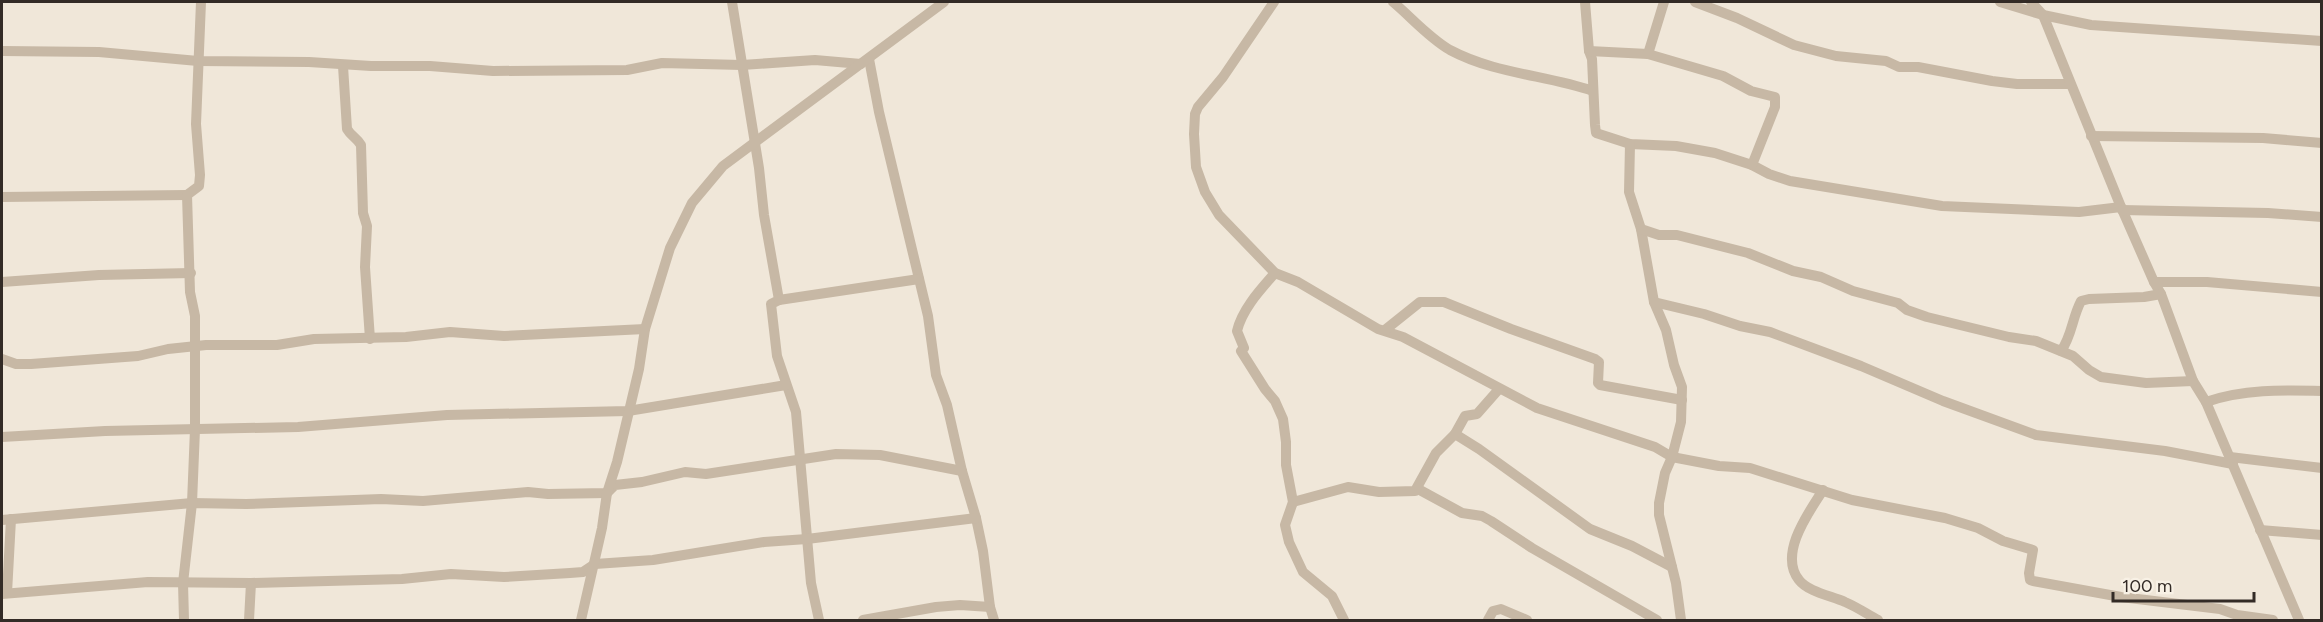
<svg xmlns="http://www.w3.org/2000/svg" width="2323" height="622" font-family="Figtree,sans-serif">
<style>
.lines{fill:none;stroke-linecap:round;stroke-linejoin:round}
.minor{stroke:#c7b8a5;stroke-width:10}
</style>
<rect width="100%" height="100%" fill="#f0e7d9"/>
<g class="lines">
<g class="minor">
<path d="M732,2L759,168L764,215L779,300L771,304L777,356L796,412L811,583L819,620"/>
<path d="M1274,2L1223,77L1198,107L1195,114L1194,134L1196,167L1205,192L1219,215L1275,273L1298,282L1378,329L1403,337L1537,408L1655,447L1672,457L1719,466L1750,468L1852,500L1945,518L1978,528L2003,541L2033,550L2029,573L2030,580L2033,581L2121,597L2220,609L2237,615L2273,620"/>
<path d="M1393,2C1411,17 1429,38 1450,50C1495,74 1546,75 1593,91"/>
<path d="M1585,2L1589,51L1592,59L1595,125L1596,133L1630,144L1676,146L1715,153L1752,165L1769,174L1790,181L1942,206L2079,212L2121,207"/>
<path d="M1695,2L1737,18L1794,45L1836,56L1886,61L1899,67H1918L1992,81L2017,84H2070"/>
<path d="M2000,2L2043,15L2091,25L2322,41"/>
<path d="M2031,2L2043,15L2121,207L2154,282L2161,294L2193,381L2206,402L2299,620"/>
<path d="M2,51L99,52L198,61L309,62L371,66H430L493,71L627,70L662,63L742,65L815,60L861,64"/>
<path d="M1589,51L1648,54L1723,76L1751,91L1775,97V107L1752,165"/>
<path d="M1648,54L1664,2"/>
<path d="M869,59L879,112L928,316L936,375L947,405L962,471L976,518L983,551L990,607L994,620"/>
<path d="M343,66L347,129C351,136 357,138 361,145L363,213L367,226L365,267L370,339"/>
<path d="M2091,136L2263,138L2322,143"/>
<path d="M1630,144L1629,192L1641,229L1654,302L1666,330L1674,365L1682,387L1681,422L1672,457L1665,473L1659,503V515L1676,583L1681,620"/>
<path d="M2,197L187,195"/>
<path d="M2122,210L2268,213L2322,217"/>
<path d="M1641,229L1659,235H1677L1748,253L1793,271L1821,277L1853,291L1898,303L1907,310L1927,317L2009,337L2036,341L2073,356L2089,370L2101,377L2146,383L2193,381"/>
<path d="M1275,273C1261,289 1242,309 1237,331L1244,348L1241,351L1265,389L1275,401L1283,419L1286,442V465L1293,502L1285,525L1289,542L1303,572L1332,596L1344,620"/>
<path d="M2,282L99,275L191,273"/>
<path d="M2154,282H2207L2322,292"/>
<path d="M779,300L919,279"/>
<path d="M1654,302L1704,314L1740,326L1770,332L1861,366L1943,401L2036,435L2165,451L2233,464"/>
<path d="M1385,330L1420,302H1444L1511,329L1595,359L1599,362L1598,383L1600,385L1682,400"/>
<path d="M2061,351C2072,336 2072,318 2081,301L2089,299L2144,297L2161,294"/>
<path d="M2,359L16,364H31L138,356L168,349L206,345H277L314,339L406,337L450,332L504,336L645,329"/>
<path d="M2206,402C2243,389 2282,390 2322,391"/>
<path d="M1455,434L1479,449L1590,529L1632,546L1672,567"/>
<path d="M2,437L105,431L298,427L447,415L628,411L786,385"/>
<path d="M2230,457L2322,468"/>
<path d="M1418,489L1462,513L1482,516L1491,521L1532,548L1657,620"/>
<path d="M1823,490C1809,512 1778,554 1799,580C1808,592 1832,596 1845,602C1857,607 1867,614 1878,620"/>
<path d="M1293,502L1348,487L1379,492L1415,491L1436,453L1455,434L1465,416L1477,414L1499,389"/>
<path d="M2,520L192,503L246,504L381,499L423,501L528,492L548,494L607,493L615,485L642,482L685,472L706,474L836,454L880,455L962,471"/>
<path d="M2260,530L2322,535"/>
<path d="M7,593L11,519"/>
<path d="M2,594L148,582L251,583L402,579L451,574L504,577L570,573L583,572L595,564L653,560L764,542L807,539L976,518"/>
<path d="M184,620L183,583L192,503L195,429V316L190,292L187,195L199,186L200,175L196,124L201,2"/>
<path d="M249,620L251,583"/>
<path d="M581,620L602,528L607,493L617,462L639,369L645,329L670,248L692,203L723,166L944,2"/>
<path d="M863,620L936,607L960,605L990,607"/>
<path d="M1488,620L1493,611L1501,609L1527,620"/>
</g>
</g>
<rect width="2323" height="622" fill="none" stroke="#332b26" stroke-width="6"/>
<path d="M2113 592v9h141v-9" fill="none" stroke="#332b26" stroke-width="3"/>
<text x="2122" y="592" font-size="18" fill="#332b26" stroke="#f8f1e5" stroke-width="4.5" paint-order="stroke">100 m</text>
</svg>
